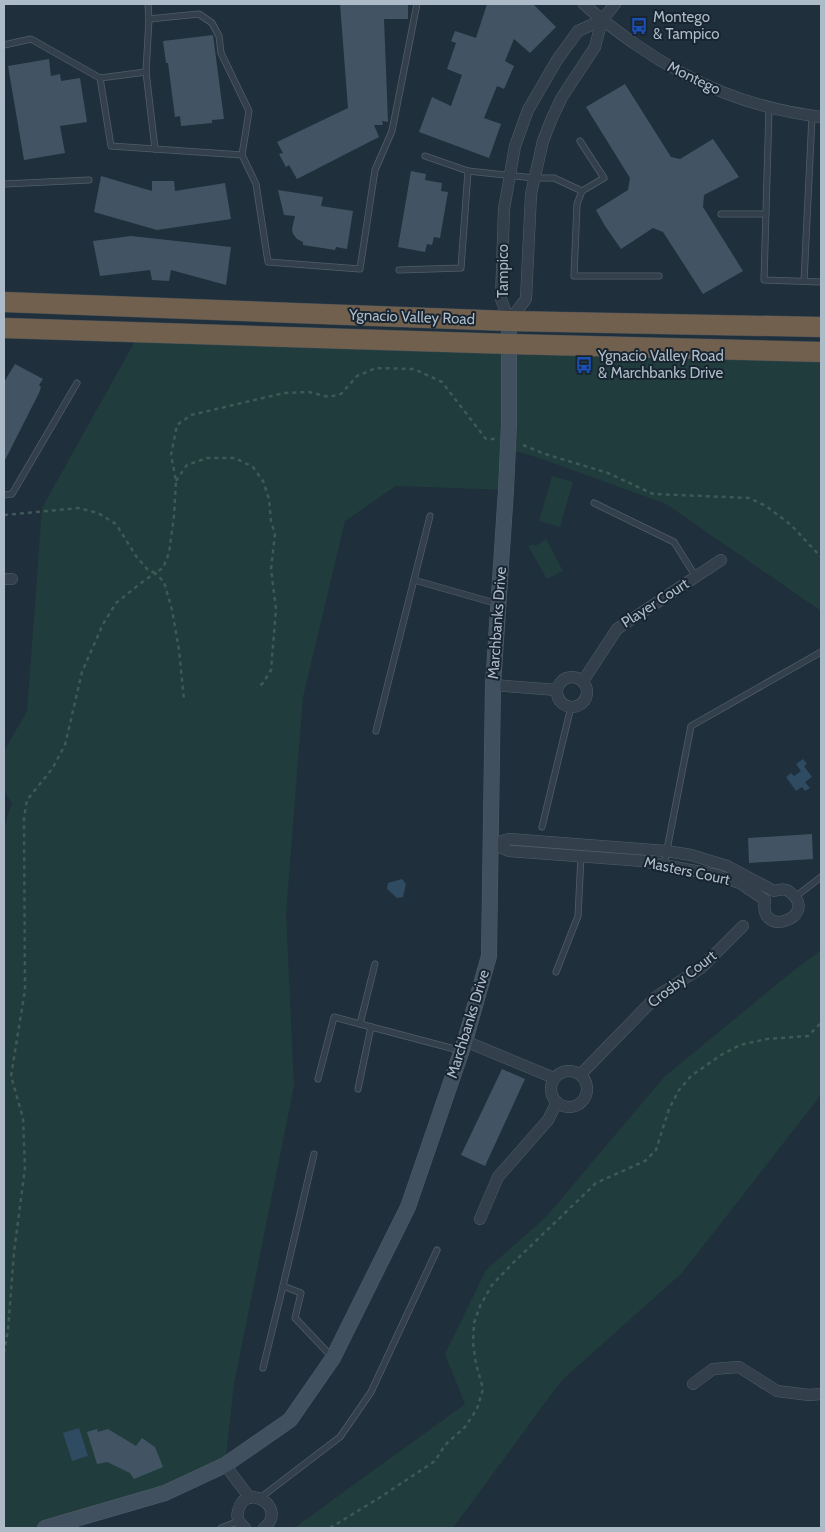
<svg xmlns="http://www.w3.org/2000/svg" width="825" height="1532" font-family="Cabin,sans-serif">
<style>
.green{fill:#213c3c}
.water{fill:#2f4b62}
.building{fill:#425463}
.lines{fill:none;stroke-linecap:round;stroke-linejoin:round}
.lane-casing{stroke:#505e69;stroke-width:7}
.street-casing{stroke:#505e69;stroke-width:12}
.secondary-casing{stroke:#505e69;stroke-width:16}
.highway-casing{stroke:#3d4b56;stroke-width:21}
.path{stroke:#3f5858;stroke-width:2.5;stroke-dasharray:4 4;stroke-linecap:butt}
.lane{stroke:#33404b;stroke-width:5.5}
.street{stroke:#33404b;stroke-width:11}
.secondary{stroke:#40505f;stroke-width:15}
.highway{stroke:#72604f;stroke-width:20}
.labels{text-anchor:middle;dominant-baseline:central;stroke-width:4;stroke-linejoin:round;paint-order:stroke}
.poi-label{font-size:15px;fill:#adbbc8;stroke:#182530;text-anchor:start}
.street-label{font-size:15px;fill:#adbbc8;stroke:#182530}
</style>
<rect width="100%" height="100%" fill="#1f2f3b"/>
<g class="green">
<path d="M140,332L821,352V611L666,504L542,459L508,449L506,490L396,486L345,521L303,697L286,914L294,1086L234,1384L225,1465L45,1528H4V827L12,803L4,791V751L27,711L42,508Z"/>
<path d="M552,476L573,482L560,527L539,521Z"/>
<path d="M546,539L563,571L547,579L528,546L533,544L535,546Z"/>
<path d="M821,950V1095L682,1273L561,1381L453,1528H294L465,1404L445,1354L486,1270L546,1217L664,1077L788,975Z"/>
</g>
<g class="water">
<path d="M803,759L807,764L804,766L812,777L805,782L810,788L805,791L802,787L796,791L786,777L791,773L794,776L801,771L796,764Z"/>
<path d="M402,879L406,884L403,897L397,898L387,889L388,883Z"/>
<path d="M79,1428L88,1456L72,1461L63,1433Z"/>
</g>
<g class="building">
<path d="M340,4H408V19H384L388,122L382,121L383,125H374L379,137L297,179L289,165L286,167L279,154L283,153L277,142L348,108Z"/>
<path d="M487,4H533L556,27L530,53L514,39L505,61L514,66L504,89L497,86L484,118L501,124L489,158L419,132L432,97L451,106L462,75L447,69L456,43L451,41L455,31L476,38Z"/>
<path d="M213,35L224,119L212,120V123L181,126L180,116L175,117L168,63H166L163,41Z"/>
<path d="M49,59L51,76L60,74L61,81L80,78L87,122L60,126L65,153L24,160L8,66Z"/>
<path d="M625,84L671,157L680,159L713,139L739,177L704,195L703,207L743,271L703,294L663,232L653,228L621,249L605,226L596,210L628,190L630,178L586,107Z"/>
<path d="M411,171L426,174L425,180L442,183L441,191L448,192L440,238L434,237L432,245L427,244L425,252L398,247Z"/>
<path d="M101,176L152,191V181H174L175,191L225,183L231,219L157,230L94,212Z"/>
<path d="M278,190L323,197L321,206L353,211L347,249L336,247L335,250L303,245V242L297,239L293,234L292,229L295,216L284,215Z"/>
<path d="M131,236L231,247L226,285L171,270L169,281L152,280L150,270L100,276L93,241Z"/>
<path d="M15,364L43,379L39,385L41,387L39,393L4,462V382Z"/>
<path d="M812,834L813,859L749,863L748,838Z"/>
<path d="M502,1069L525,1079L485,1166L461,1155Z"/>
<path d="M97,1429L98,1432L108,1429L136,1446L142,1438L155,1447L163,1467L134,1479L130,1473L107,1462L97,1464L87,1432Z"/>
</g>
<g class="lines">
<g class="lane-casing">
<g id="lane">
<path d="M149,19L199,14L212,23L219,36L221,53L249,111L242,155L256,184L268,262L360,269L375,170L392,131L417,4"/>
<path d="M4,45L31,39L100,78L146,72L155,149"/>
<path d="M146,72L149,19L148,4"/>
<path d="M100,78L111,146L242,155"/>
<path d="M769,108L764,280L821,282"/>
<path d="M580,141L604,178L582,191"/>
<path d="M468,171L534,178H554L582,191L577,204L574,276H659"/>
<path d="M4,184L89,180"/>
<path d="M721,214H766"/>
<path d="M399,270L461,268L468,171L425,156"/>
<path d="M804,281L812,116"/>
<path d="M4,495L12,494L77,383"/>
<path d="M594,503L674,542L696,577"/>
<path d="M414,580L498,604"/>
<path d="M376,731L430,516"/>
<path d="M542,827L571,707"/>
<path d="M664,865L691,726L821,652"/>
<path d="M795,897L821,877"/>
<path d="M556,972L578,916L581,856"/>
<path d="M360,1024L375,964"/>
<path d="M318,1079L334,1017L462,1051"/>
<path d="M358,1089L371,1027"/>
<path d="M314,1154L283,1286L301,1293L295,1318L331,1356"/>
<path d="M263,1368L283,1286"/>
<path d="M260,1498L340,1437L371,1392L437,1250"/>
<path d="M221,1528L239,1521"/>
</g>
</g>
<g class="street-casing">
<g id="street">
<path d="M584,4C600,19 617,31 635,44C694,85 750,108 821,117"/>
<path d="M509,321L526,299L531,194L543,141L552,118L562,97L595,47L602,20L615,4"/>
<path d="M509,321L501,299L504,209L515,146L528,110L557,60L578,31L602,20"/>
<path d="M4,579H12"/>
<circle cx="572" cy="692" r="15"/>
<path d="M583,681L617,629L721,560"/>
<path d="M493,685L557,690"/>
<path d="M509,839L666,851L691,855L727,866L774,891C781,889 787,888 792,894C818,917 758,940 765,900L740,883L716,875L643,861L509,851L492,844Z"/>
<path d="M465,1041L554,1078"/>
<circle cx="569" cy="1089" r="18"/>
<path d="M580,1075L657,996L701,968L743,926"/>
<path d="M480,1219L498,1177L548,1120L557,1102"/>
<path d="M693,1384L713,1369L739,1367L777,1391L809,1395L821,1394"/>
<path d="M225,1465L250,1498"/>
<path d="M245,1528C240,1524 236,1518 238,1511C245,1481 289,1507 264,1528"/>
</g>
</g>
<g class="secondary-casing">
<path id="secondary" d="M45,1528L165,1493L225,1465L290,1420L333,1358L408,1207L465,1041L489,956L493,685L506,490L509,424V321"/>
</g>
<g class="highway-casing">
<g id="highway">
<path d="M4,302L509,321L821,327"/>
<path d="M4,328L509,344L821,352"/>
</g>
</g>
<g class="path">
<path d="M523,445L545,454L608,473L653,494L749,498L766,506L791,525L821,557"/>
<path d="M176,481L187,465L207,458H235L253,467L263,481L269,499L271,521L275,534L271,569L276,609L271,670L263,683L257,688"/>
<path d="M4,515L79,508L98,513L116,524L136,556L148,570L155,573L163,568L169,553L174,516L176,481L171,455L177,425L191,415L284,393L309,392L329,397L341,394L357,376L376,368L414,369L442,382L486,439H496"/>
<path d="M4,1353L8,1330L14,1252L25,1168L23,1118L11,1076L25,990L24,818L27,800L52,769L65,745L82,672L103,624L116,603L141,583L155,573L164,582L172,610L179,650L184,700"/>
<path d="M330,1528L379,1498L435,1461L445,1445L465,1427L477,1409L483,1389L476,1364L473,1343L474,1323L480,1306L492,1285L514,1262L596,1183L645,1161L656,1150L669,1109L679,1090L691,1076L721,1055L740,1045L767,1039L808,1036L821,1023"/>
</g>
<use href="#lane" class="lane"/>
<use href="#street" class="street"/>
<use href="#secondary" class="secondary"/>
<use href="#highway" class="highway"/>
</g>
<defs>
<g id="bus-bare" transform="scale(1.35)"><path d="M-5-6H5V4H4V6H2V4H-2V6H-4V4H-5ZM-3.5-4V0h7V-4ZM-3.5 1.2v1.5H-2V1.2ZM2 1.2v1.5H3.5V1.2Z" fill="#1a4fb4" stroke="#182530" stroke-width="2.5" paint-order="stroke"/></g>
</defs>
<g fill-rule="evenodd">
<use href="#bus-bare" x="639" y="26"/>
<use href="#bus-bare" x="584" y="365"/>
</g>
<g class="labels">
<g class="poi-label">
<text x="653" y="17">Montego<tspan x="653" dy="17">&amp; Tampico</tspan></text>
<text x="598" y="356">Ygnacio Valley Road<tspan x="598" dy="17">&amp; Marchbanks Drive</tspan></text>
</g>
<g class="street-label">
<text transform="translate(694 78) rotate(26)">Montego</text>
<text transform="translate(503 271) rotate(-90)">Tampico</text>
<text transform="translate(412 317) rotate(2)">Ygnacio Valley Road</text>
<text transform="translate(655 603) rotate(-33)">Player Court</text>
<text transform="translate(497 623) rotate(-86)">Marchbanks Drive</text>
<text transform="translate(687 871) rotate(12)">Masters Court</text>
<text transform="translate(682 979) rotate(-38)">Crosby Court</text>
<text transform="translate(468 1024) rotate(-73)">Marchbanks Drive</text>
</g>
</g>
<rect width="825" height="1532" fill="none" stroke="#adbbc8" stroke-width="10"/>
</svg>
